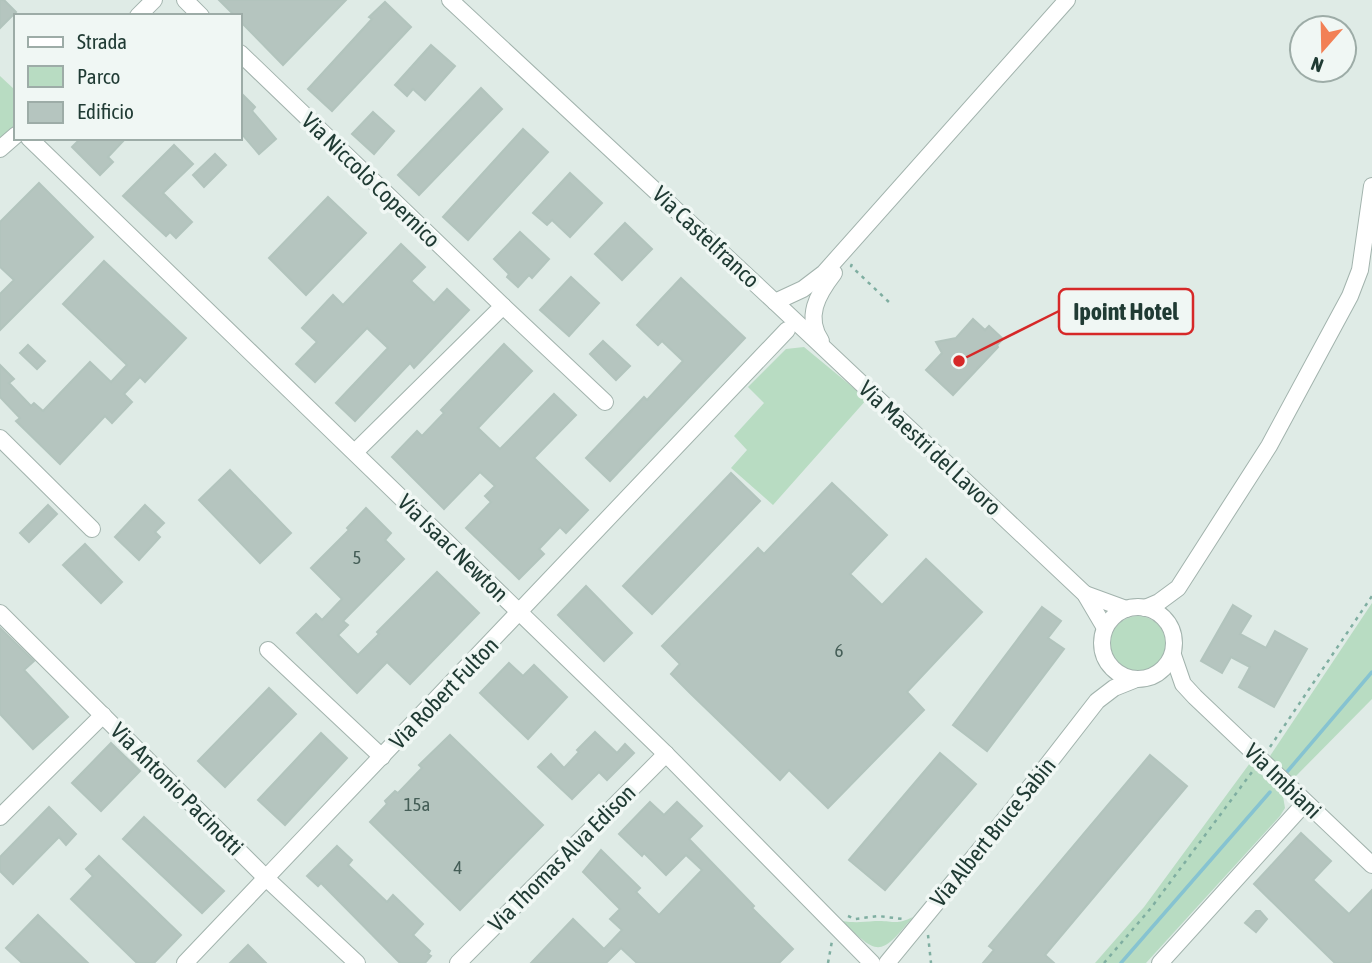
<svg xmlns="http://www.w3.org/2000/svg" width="1372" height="963" font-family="'Asap Condensed',sans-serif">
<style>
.green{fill:#b8dcc2}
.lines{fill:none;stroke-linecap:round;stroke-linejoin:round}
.stream{stroke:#86c3d1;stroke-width:3.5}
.building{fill:#b5c5bf;stroke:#b2c4bd;stroke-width:2}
.minor-casing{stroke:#a2b3ad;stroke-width:18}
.path{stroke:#7faea1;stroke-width:2.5;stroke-dasharray:3.5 5;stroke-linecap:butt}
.minor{stroke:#fff;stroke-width:16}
.labels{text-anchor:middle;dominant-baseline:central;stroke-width:7;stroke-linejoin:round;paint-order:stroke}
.number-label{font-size:19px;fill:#455e57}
.street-label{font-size:23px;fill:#203b34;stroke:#f0f7f4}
.leader{fill:none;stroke:#d62828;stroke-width:2.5}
.callout-dot{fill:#d62828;stroke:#f0f7f4;stroke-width:2.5}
.callout{fill:#f0f7f4;stroke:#d62828;stroke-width:2.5}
.callout-label{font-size:24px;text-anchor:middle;font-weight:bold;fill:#203b34}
</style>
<rect width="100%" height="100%" fill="#dfebe6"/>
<g class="green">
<path d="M0,76L16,91V137L0,153Z"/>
<path d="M804,347L867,399L773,505L731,468L747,450L734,436L764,403L748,387L786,349Z"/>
<path d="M1372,603V699L1292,780L1270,756Z"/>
<circle cx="1138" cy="644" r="28"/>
<path d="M1250,763L1283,796L1285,808L1280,816L1146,963H1095L1144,907Z"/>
<path d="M913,917C880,956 879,957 842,921C855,923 862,922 875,921C893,920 895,926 913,917Z"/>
</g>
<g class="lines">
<g class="stream">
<path d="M1286,773L1372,672"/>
<path d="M1121,963L1270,792"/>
</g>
</g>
<g class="building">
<path d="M0,0H4L16,12L0,28Z"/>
<path d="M219,0H346L283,65L240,21V16H235Z"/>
<path d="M385,2L411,27L332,111L308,89L372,19L369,17Z"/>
<path d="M431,45L455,66L425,100L413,89L407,96L395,85Z"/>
<path d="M481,88L502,109L419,195L398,175Z"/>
<path d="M240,92L255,107L252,111L276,139L259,154L240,132Z"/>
<path d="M373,112L394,131L374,154L352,134Z"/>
<path d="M523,129L548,152L468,240L443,217Z"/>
<path d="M81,138H126L108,157L113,162L100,175L72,147Z"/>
<path d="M174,145L193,164L163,193L192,222L176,238L170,232L166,236L123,196Z"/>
<path d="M215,154L226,165L204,187L193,175Z"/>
<path d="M570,173L602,203L570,237L552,220L547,225L533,213Z"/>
<path d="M39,183L93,237L0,330V294L14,280L0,267V222Z"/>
<path d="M328,197L366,233L306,295L269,258Z"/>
<path d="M625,223L652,249L622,280L595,254Z"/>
<path d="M520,232L549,259L532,278L529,275L518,287L507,277L509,274L494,259Z"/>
<path d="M401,244L425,267L411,281L434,303L447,289L469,310L414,368L410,363L355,421L336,403L388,348L367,328L315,382L296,364L317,342L302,328L333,295L343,305Z"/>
<path d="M104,261L186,338L145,382L140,377L124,394L132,402L112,423L105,416L60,464L16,421L20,418L0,397V365L14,379L9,383L31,406L34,403L43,411L90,362L111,382L127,365L63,304Z"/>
<path d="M571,277L599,303L569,336L540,310Z"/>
<path d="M681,278L745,338L610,481L586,458L644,397L647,400L683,361L662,341L658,345L637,325Z"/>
<path d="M973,319L985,330L989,326L1003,339L997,345L998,347L953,395L926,370L942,353L936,342L956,338Z"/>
<path d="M603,341L630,366L616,380L590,354Z"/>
<path d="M504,344L532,371L478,428L500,449L554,394L576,415L534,458L588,510L566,533L560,527L539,549L544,554L519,579L466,528L491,502L485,496L495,486L480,472L444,509L392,457L417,431L422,436L444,413L441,410Z"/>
<path d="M28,345L45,361L37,369L20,353Z"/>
<path d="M230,470L291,533L260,563L199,500Z"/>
<path d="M731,473L760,501L652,614L623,586Z"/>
<path d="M832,483L887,535L850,574L882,605L926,559L982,612L907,692L924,710L828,808L789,770L780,780L691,694L671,674L680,664L662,646L758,548L764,554Z"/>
<path d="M48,505L57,514L29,542L20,533Z"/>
<path d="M145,505L164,523L155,532L160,537L139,560L115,537Z"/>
<path d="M366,508L391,533L385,540L404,559L343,621L348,625L338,635L358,655L379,634L377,632L437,572L479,613L410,684L387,662L357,693L297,633L316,614L322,620L342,599L311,568L349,530L347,528Z"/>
<path d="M85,544L122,582L101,603L63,565Z"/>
<path d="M586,586L632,633L604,661L558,615Z"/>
<path d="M1233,605L1251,616L1240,634L1266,648L1275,631L1307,649L1274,707L1239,687L1250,667L1231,657L1222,673L1201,661Z"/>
<path d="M1042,607L1061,621L1048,638L1064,649L987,751L953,725Z"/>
<path d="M0,628L34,661L24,670L68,717L33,749L0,714Z"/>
<path d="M509,663L523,676L534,665L567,697L528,739L480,693Z"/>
<path d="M269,688L296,714L225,787L198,761Z"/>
<path d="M595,732L617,753L625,744L634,753L607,780L599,772L572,799L538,767L551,754L564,768L579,752L577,750Z"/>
<path d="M321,733L347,758L285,825L258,800Z"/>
<path d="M450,735L543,825L460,910L370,822L387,804L385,801L395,791L398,793L422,768L419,765Z"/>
<path d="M111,743L140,771L101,811L72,783Z"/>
<path d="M940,753L976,784L885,890L849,860Z"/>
<path d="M1150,755L1187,786L1045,955L1054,963H983L994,950L989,946Z"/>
<path d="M650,802L664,815L677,802L702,826L689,839L754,906L752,908L793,949L779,963H637L621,948L606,963H531L573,919L604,949L622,930L610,919L620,909L583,872L601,850L640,888L636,892L659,915L702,870L686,855L666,875L644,853L642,856L619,834Z"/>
<path d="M49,807L76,834L66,845L59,837L13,884L0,871V857Z"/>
<path d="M144,817L224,891L202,913L123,839Z"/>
<path d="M1301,833L1331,861L1313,880L1349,914L1372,890V960L1369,963H1335L1254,884Z"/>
<path d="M337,846L352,860L348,865L387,902L393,895L423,924L413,935L430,951L428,954L431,956L425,963H400L321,883L318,886L307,876Z"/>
<path d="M99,856L181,935L154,963H137L71,899L93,876L86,869Z"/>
<path d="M1256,911H1260L1267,919L1256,932L1245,923Z"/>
<path d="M38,915L88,963H22L6,948Z"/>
<path d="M248,945L266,963H230Z"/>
</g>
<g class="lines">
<g class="minor-casing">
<g id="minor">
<path d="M185,0L201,16"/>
<path d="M450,0L775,302L1085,594L1105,628"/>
<path d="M138,16L154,0"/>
<path d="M240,53L503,306L355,452"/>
<path d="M29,138L666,754L872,963"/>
<path d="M0,149L16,135"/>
<path d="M775,302L803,289L824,273L1067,0"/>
<path d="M503,306L605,402"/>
<path d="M821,341C805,317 817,295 834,273"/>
<path d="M0,438L92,529"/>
<path d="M1085,594L1126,609"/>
<circle cx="1138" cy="643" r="36"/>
<path d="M1145,608L1159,602L1178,588L1269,446L1350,296L1360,270L1372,186"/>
<path d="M0,613L267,879L357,963"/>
<path d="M268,650L382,757"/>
<path d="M1173,655L1183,684L1195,697L1372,865"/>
<path d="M0,817L103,715"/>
<path d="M185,963L787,330"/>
<path d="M458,963L666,754"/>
<path d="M887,963L1010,813L1097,701L1114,688L1134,680"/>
<path d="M1160,963L1305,803"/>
</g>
</g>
<g class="path">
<path d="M852,264L851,266L892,305"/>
<path d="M1270,747L1372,596"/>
<path d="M848,916L855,919L878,916L903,919"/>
<path d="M928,935L931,963"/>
<path d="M828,963L832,941"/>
<path d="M1104,963L1151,908L1252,772"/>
</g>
<use href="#minor" class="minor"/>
</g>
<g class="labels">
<g class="number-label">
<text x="357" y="557">5</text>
<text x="839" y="650">6</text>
<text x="417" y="804">15a</text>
<text x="458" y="867">4</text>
</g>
<g class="street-label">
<text transform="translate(371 180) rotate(44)">Via Niccolò Copernico</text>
<text transform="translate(706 237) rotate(43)">Via Castelfranco</text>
<text transform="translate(930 448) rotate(43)">Via Maestri del Lavoro</text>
<text transform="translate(453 548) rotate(44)">Via Isaac Newton</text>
<text transform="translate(444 693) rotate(-46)">Via Robert Fulton</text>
<text transform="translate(1283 781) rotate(44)">Via Imbiani</text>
<text transform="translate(177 789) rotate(45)">Via Antonio Pacinotti</text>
<text transform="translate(993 832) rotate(-51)">Via Albert Bruce Sabin</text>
<text transform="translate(562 858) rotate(-45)">Via Thomas Alva Edison</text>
</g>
</g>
<path class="leader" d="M959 361L1059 311"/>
<circle class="callout-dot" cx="959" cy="361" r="7"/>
<rect class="callout" x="1059" y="289" width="134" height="45" rx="7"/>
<g class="callout-label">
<text x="1126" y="320">Ipoint Hotel</text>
</g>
<rect x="14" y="14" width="228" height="126" fill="#f0f7f4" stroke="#9daca7" stroke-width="2"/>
<rect x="28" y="37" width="35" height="10" fill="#ffffff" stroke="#9daca7" stroke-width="2"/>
<text x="77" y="49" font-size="21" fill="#203b34">Strada</text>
<rect x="28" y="66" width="35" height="21" fill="#b8dcc2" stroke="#9daca7" stroke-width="2"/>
<text x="77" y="84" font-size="21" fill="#203b34">Parco</text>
<rect x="28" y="102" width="35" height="21" fill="#b5c5bf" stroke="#9daca7" stroke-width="2"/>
<text x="77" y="119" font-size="21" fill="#203b34">Edificio</text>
<g transform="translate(1323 49) rotate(200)"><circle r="33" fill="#f0f7f4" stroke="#9daca7" stroke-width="2"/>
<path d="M0-5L12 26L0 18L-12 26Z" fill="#f28055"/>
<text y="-10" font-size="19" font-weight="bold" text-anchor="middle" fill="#203b34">N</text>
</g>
</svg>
